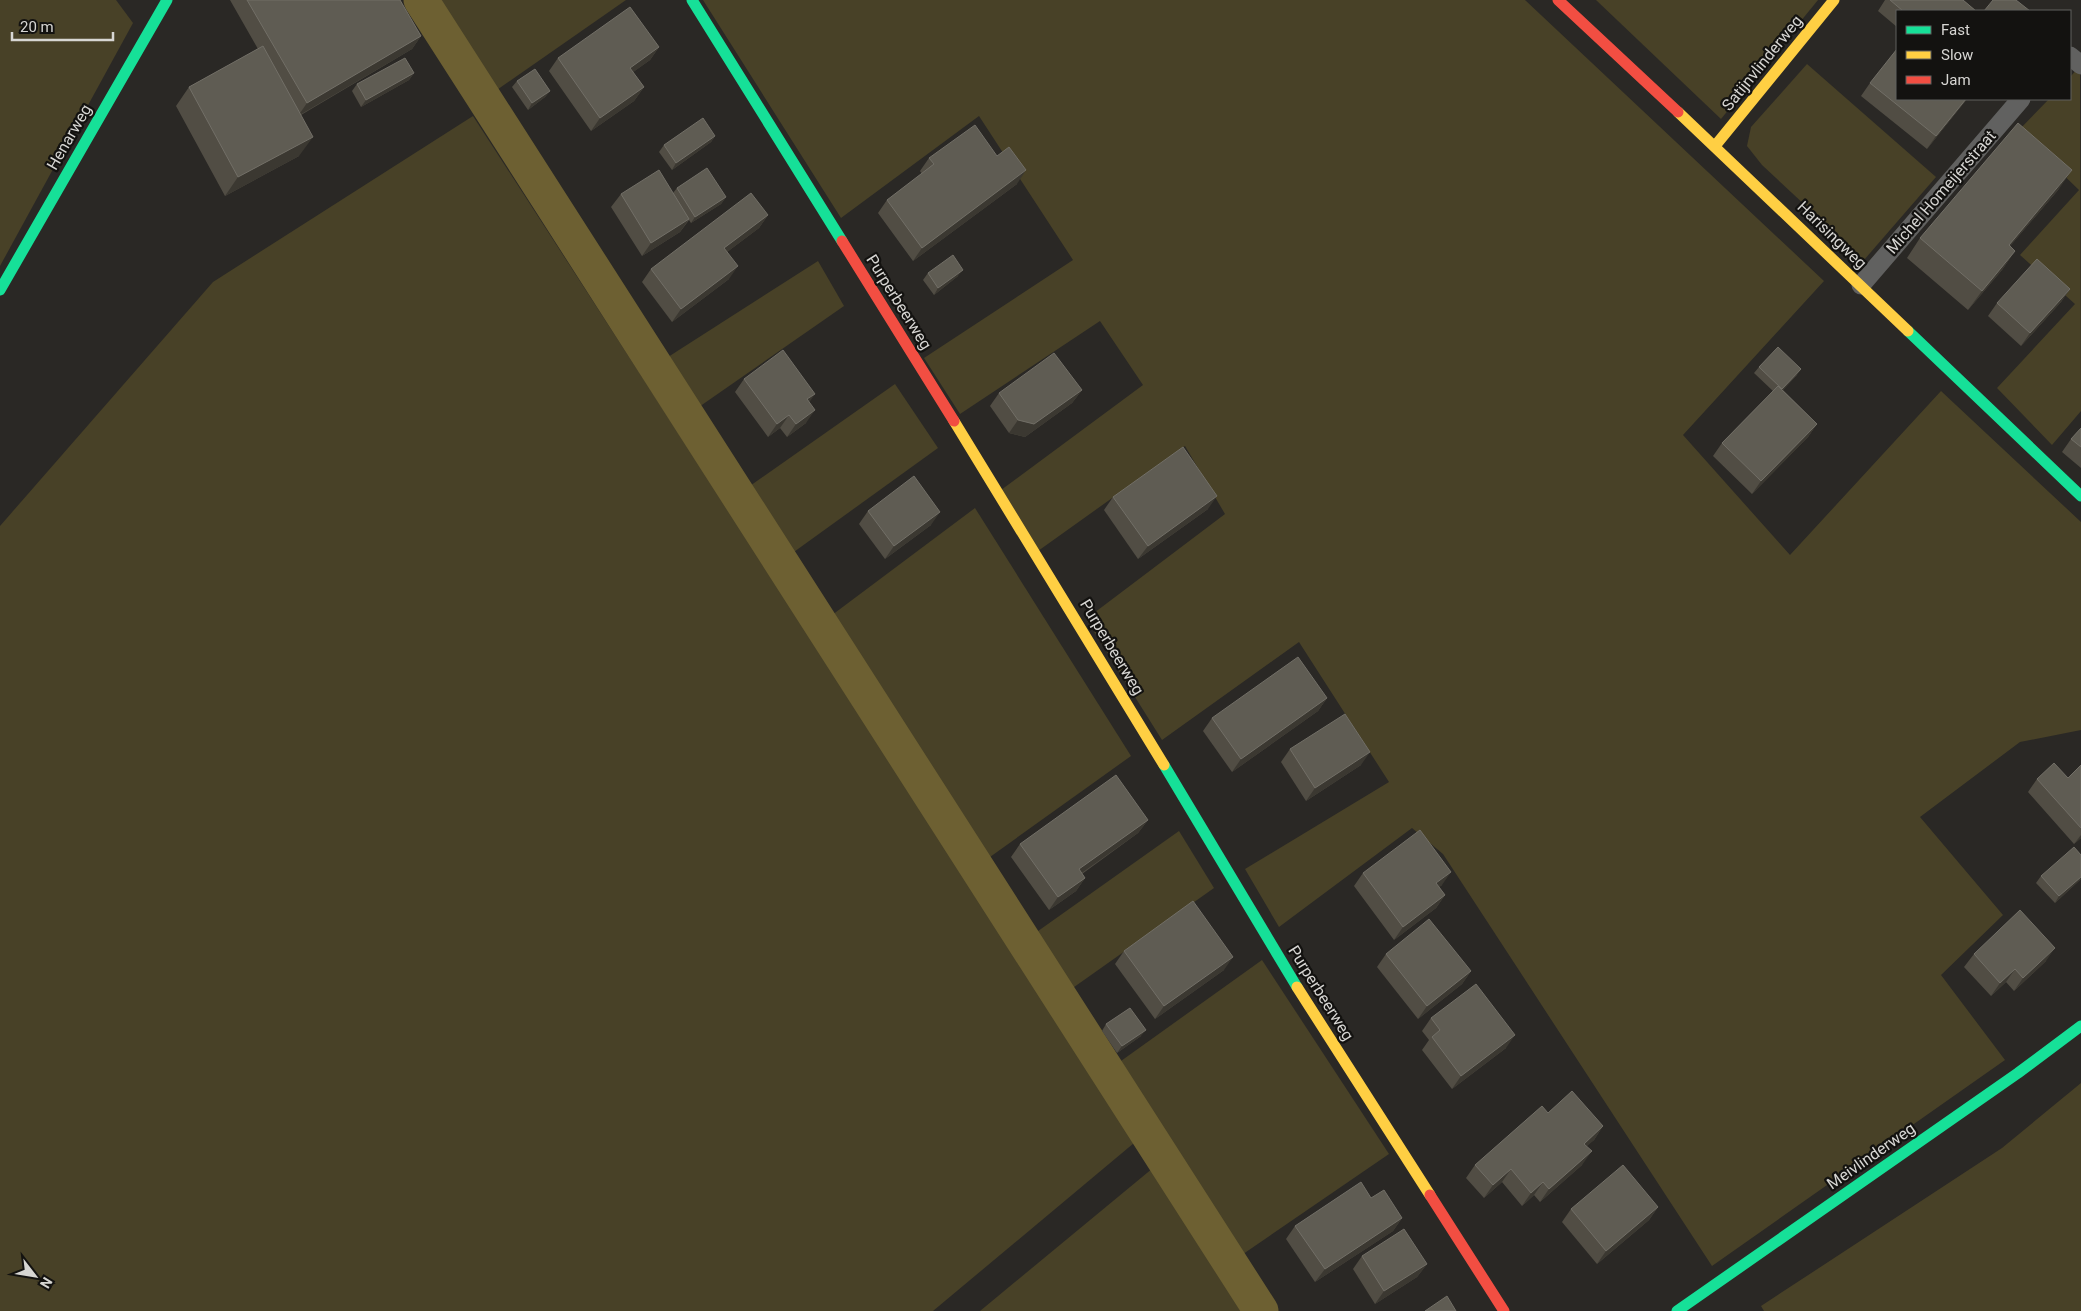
<svg xmlns="http://www.w3.org/2000/svg" width="2081" height="1311" font-family="Roboto,sans-serif">
<style>
.green{fill:#484127}
.lines{fill:none;stroke-linecap:round;stroke-linejoin:round}
.canal{stroke:#6d6032;stroke-width:35}
.lane{stroke:#616160;stroke-width:19}
.fast{stroke:#16e098;stroke-width:11}
.slow{stroke:#ffcf43;stroke-width:11}
.jam{stroke:#f24e42;stroke-width:11}
.wall{fill:#514d44}
.shaded-wall{fill:#3b3831}
.building{fill:#5f5c53;stroke:#726f67}
.labels{text-anchor:middle;dominant-baseline:central;stroke-width:4.5;stroke-linejoin:round;paint-order:stroke}
.street-label{font-size:16px;fill:#d7d6d3;stroke:#131210}
</style>
<rect width="100%" height="100%" fill="#2a2825"/>
<g class="green">
<path d="M0,0H116L133,23L0,266Z"/>
<path d="M421,0H626L484,99Z"/>
<path d="M703,0H1525L1824,281L1683,435L1790,555L1941,391L2081,522V730L2020,742L1920,817L2003,915L1941,975L2005,1060L1712,1266L1443,854L1412,828L1279,927L1245,869L1389,782L1299,642L1162,740L1086,619L1225,514L1185,446L1038,551L1001,490L1143,385L1100,321L960,414L924,358L1073,260L979,116L841,218Z"/>
<path d="M1596,0H1818L1721,119Z"/>
<path d="M1807,64L1936,177L1864,260L1762,165L1747,146L1751,127Z"/>
<path d="M2080,66L2081,411L2052,445L1997,388L2075,304L2020,255L2079,190L2018,131L2049,99H2070V77Z"/>
<path d="M473,116L960,868L1134,1143L933,1311H0V526L213,282Z"/>
<path d="M818,261L844,306L686,416L654,366Z"/>
<path d="M895,384L938,448L780,562L737,495Z"/>
<path d="M975,508L1131,756L976,867L820,624Z"/>
<path d="M1179,831L1214,888L1060,997L1024,941Z"/>
<path d="M1262,960L1389,1154L1230,1263L1107,1071Z"/>
<path d="M2081,1083V1311H1764L1761,1306L2002,1148Z"/>
<path d="M1153,1168L1243,1311H980Z"/>
</g>
<g class="lines">
<path class="canal" d="M421,0L1261,1311"/>
<g class="lane">
<path d="M2070,56L2081,65"/>
<path d="M1861,285L2021,99"/>
</g>
<g class="fast">
<path d="M692,0L842,241"/>
<path d="M0,290L167,0"/>
<path d="M1908,331L2081,496"/>
<path d="M1164,765L1297,987"/>
<path d="M1677,1311L2018,1073L2081,1026"/>
</g>
<g class="slow">
<path d="M1678,112L1908,331"/>
<path d="M1715,146L1834,0"/>
<path d="M954,421L1164,765"/>
<path d="M1297,987L1430,1195"/>
</g>
<g class="jam">
<path d="M1558,0L1678,112"/>
<path d="M842,241L954,421"/>
<path d="M1430,1195L1504,1311"/>
</g>
</g>
<g class="wall">
<path d="M230,0H400L421,36L412,49L301,115L299,156L225,196L176,106L189,87L258,49Z"/>
<path d="M1885,0H1963L1976,11H1897V27L1878,11Z"/>
<path d="M659,47L650,60L633,72L644,87L634,101L591,131L549,71L558,58Z"/>
<path d="M414,73L409,80L361,107L352,91L357,84Z"/>
<path d="M517,81L550,91L545,97L528,110L512,87Z"/>
<path d="M1870,83L1897,99H1967L1927,149L1861,96Z"/>
<path d="M715,136L711,142L672,170L659,152L664,145Z"/>
<path d="M929,158L1017,184L913,261L878,213L887,200L922,174L920,171Z"/>
<path d="M677,188L726,197L721,204L691,223L689,220L680,232L642,256L611,207L621,194L673,193Z"/>
<path d="M2059,189L2010,246L2015,251L2002,270L1968,310L1907,258L1920,238Z"/>
<path d="M768,215L759,228L727,252L729,279L672,322L642,282L651,269Z"/>
<path d="M928,273L958,276L934,295L923,280Z"/>
<path d="M2070,289L2061,302L2021,346L1988,316L1997,303Z"/>
<path d="M1759,367L1797,375L1783,390L1817,424L1808,437L1752,494L1713,456L1722,443L1773,391L1754,373Z"/>
<path d="M744,379L809,402L806,423L787,437L780,428L768,437L735,392Z"/>
<path d="M1082,390L1072,403L1025,437L1009,433L990,406L999,393Z"/>
<path d="M2081,428V468L2062,452L2071,439Z"/>
<path d="M1113,497L1208,509L1138,559L1104,510Z"/>
<path d="M868,511L931,525L885,559L859,524Z"/>
<path d="M1327,698L1318,711L1232,772L1203,731L1212,718Z"/>
<path d="M1290,749L1361,765L1306,801L1281,762Z"/>
<path d="M2081,765V838L2074,844L2028,792L2037,779L2068,778Z"/>
<path d="M1148,820L1138,833L1082,874L1085,878L1076,891L1049,910L1011,857L1020,844Z"/>
<path d="M1363,873L1442,885L1439,887L1445,895L1436,908L1394,940L1354,886Z"/>
<path d="M2041,876L2081,879L2055,903L2036,883Z"/>
<path d="M1124,951L1224,970L1155,1019L1115,964Z"/>
<path d="M1386,954L1471,971L1462,984L1418,1019L1377,967Z"/>
<path d="M1974,954L2046,961L2014,991L2006,982L1991,996L1964,967Z"/>
<path d="M1431,1018L1506,1048L1452,1089L1422,1050L1429,1040L1422,1031Z"/>
<path d="M1106,1024L1141,1036L1117,1053L1102,1031Z"/>
<path d="M1548,1113L1603,1126L1594,1140L1586,1146L1582,1165L1540,1202L1534,1195L1522,1206L1502,1182L1484,1198L1466,1178L1475,1165Z"/>
<path d="M1371,1198L1402,1218L1393,1231L1315,1282L1286,1239L1295,1226Z"/>
<path d="M1658,1207L1649,1220L1597,1264L1562,1222L1571,1209Z"/>
<path d="M1362,1256L1427,1264L1417,1277L1375,1304L1353,1269Z"/>
</g>
<g class="shaded-wall">
<path d="M421,36L412,49L298,116L307,103Z"/>
<path d="M659,47L650,60L621,81L630,68Z"/>
<path d="M414,73L409,80L361,107L366,100Z"/>
<path d="M644,87L634,101L591,131L600,118Z"/>
<path d="M550,91L545,97L528,110L532,103Z"/>
<path d="M1966,99H1967L1927,149L1936,136Z"/>
<path d="M715,136L711,142L672,170L676,163Z"/>
<path d="M313,137L299,156L225,196L238,177Z"/>
<path d="M1026,170L1017,184L913,261L922,248Z"/>
<path d="M2072,170L2059,189L1995,264L2009,245Z"/>
<path d="M726,197L721,204L691,223L695,217Z"/>
<path d="M768,215L759,228L715,261L724,248Z"/>
<path d="M689,219L680,232L642,256L651,243Z"/>
<path d="M2015,251L2002,270L1968,310L1982,291Z"/>
<path d="M738,266L729,279L672,322L681,309Z"/>
<path d="M963,270L958,276L934,295L938,288Z"/>
<path d="M2070,289L2061,302L2021,346L2030,333Z"/>
<path d="M1801,369L1797,375L1777,396L1782,389Z"/>
<path d="M1082,390L1072,403L1025,437L1009,433L1018,420Z"/>
<path d="M815,394L806,407L807,399Z"/>
<path d="M815,410L806,423L787,437L796,424Z"/>
<path d="M789,415L780,428L768,437L777,424Z"/>
<path d="M1817,424L1808,437L1752,494L1761,481Z"/>
<path d="M1217,496L1208,509L1138,559L1148,546Z"/>
<path d="M940,512L931,525L885,559L894,546Z"/>
<path d="M1327,698L1318,711L1232,772L1241,759Z"/>
<path d="M1370,752L1361,765L1306,801L1315,788Z"/>
<path d="M1148,820L1138,833L1069,882L1079,869Z"/>
<path d="M2081,835V838L2074,844Z"/>
<path d="M1451,872L1442,885L1427,896L1436,883Z"/>
<path d="M2081,877V879L2055,903L2059,896Z"/>
<path d="M1085,878L1076,891L1049,910L1058,897Z"/>
<path d="M1445,895L1436,908L1394,940L1403,927Z"/>
<path d="M2055,948L2046,961L2014,991L2023,978Z"/>
<path d="M1233,957L1224,970L1155,1019L1164,1006Z"/>
<path d="M2015,969L2006,982L1991,996L2000,983Z"/>
<path d="M1471,971L1462,984L1418,1019L1427,1006Z"/>
<path d="M1146,1030L1141,1036L1117,1053L1122,1046Z"/>
<path d="M1515,1035L1506,1048L1452,1089L1461,1076Z"/>
<path d="M1603,1126L1594,1140L1575,1157L1584,1144Z"/>
<path d="M1592,1151L1582,1165L1540,1202L1549,1189Z"/>
<path d="M1511,1169L1502,1182L1484,1198L1493,1185Z"/>
<path d="M1543,1182L1534,1195L1522,1206L1531,1193Z"/>
<path d="M1658,1207L1649,1220L1597,1264L1606,1251Z"/>
<path d="M1402,1218L1393,1231L1315,1282L1325,1269Z"/>
<path d="M1427,1264L1417,1277L1375,1304L1384,1291Z"/>
</g>
<g class="building">
<path d="M247,0H400L421,36L307,103Z"/>
<path d="M1890,0H1963L1976,11H1903Z"/>
<path d="M1993,0H2016L2030,11H1984Z"/>
<path d="M630,7L659,47L630,68L644,87L600,118L558,58Z"/>
<path d="M263,46L313,137L238,177L189,87Z"/>
<path d="M1897,49V99H1966L1936,136L1870,83Z"/>
<path d="M405,58L414,73L366,100L357,84Z"/>
<path d="M535,69L550,91L532,103L517,81Z"/>
<path d="M703,118L715,136L676,163L664,145Z"/>
<path d="M2018,123L2072,170L2009,245L2015,251L1982,291L1920,238Z"/>
<path d="M975,125L997,156L1009,147L1026,170L922,248L887,200L934,164L929,158Z"/>
<path d="M707,168L726,197L695,217L677,188Z"/>
<path d="M659,170L689,219L651,243L621,194Z"/>
<path d="M751,193L768,215L724,248L738,266L681,309L651,269Z"/>
<path d="M953,255L963,270L938,288L928,273Z"/>
<path d="M2037,259L2070,289L2030,333L1997,303Z"/>
<path d="M1778,347L1801,369L1782,389L1759,367Z"/>
<path d="M783,350L815,394L807,399L815,410L796,424L789,415L777,424L744,379Z"/>
<path d="M1054,353L1082,390L1034,424L1018,420L999,393Z"/>
<path d="M1778,386L1817,424L1761,481L1722,443Z"/>
<path d="M2081,428V447L2071,439Z"/>
<path d="M1183,447L1217,496L1148,546L1113,497Z"/>
<path d="M914,476L940,512L894,546L868,511Z"/>
<path d="M1298,657L1327,698L1241,759L1212,718Z"/>
<path d="M1345,714L1370,752L1315,788L1290,749Z"/>
<path d="M2054,763L2068,778L2081,765V828L2037,779Z"/>
<path d="M1116,775L1148,820L1079,869L1085,878L1058,897L1020,844Z"/>
<path d="M1420,830L1451,872L1436,883L1445,895L1403,927L1363,873Z"/>
<path d="M2074,847L2081,855V877L2059,896L2041,876Z"/>
<path d="M1193,901L1233,957L1164,1006L1124,951Z"/>
<path d="M2020,910L2055,948L2023,978L2015,969L2000,983L1974,954Z"/>
<path d="M1429,919L1471,971L1427,1006L1386,954Z"/>
<path d="M1476,984L1515,1035L1461,1076L1432,1037L1440,1030L1431,1018Z"/>
<path d="M1130,1008L1146,1030L1122,1046L1106,1024Z"/>
<path d="M1572,1091L1603,1126L1584,1144L1592,1151L1549,1189L1543,1182L1531,1193L1511,1169L1493,1185L1475,1165L1542,1106L1548,1113Z"/>
<path d="M1623,1165L1658,1207L1606,1251L1571,1209Z"/>
<path d="M1361,1182L1371,1198L1384,1190L1402,1218L1325,1269L1295,1226Z"/>
<path d="M1404,1229L1427,1264L1384,1291L1362,1256Z"/>
<path d="M1447,1296L1456,1311H1425Z"/>
</g>
<g class="labels">
<g class="street-label">
<text transform="translate(1762 63) rotate(-51)">Satijnvlinderweg</text>
<text transform="translate(69 137) rotate(-60)">Henarweg</text>
<text transform="translate(1941 192) rotate(-49)">Michel Homeijerstraat</text>
<text transform="translate(1832 235) rotate(44)">Harisingweg</text>
<text transform="translate(899 302) rotate(58)">Purperbeerweg</text>
<text transform="translate(1112 647) rotate(59)">Purperbeerweg</text>
<text transform="translate(1321 993) rotate(58)">Purperbeerweg</text>
<text transform="translate(1871 1156) rotate(-35)">Meivlinderweg</text>
</g>
</g>
<rect x="1896" y="10" width="175" height="90" fill="#131210" stroke="#61605e"/>
<rect x="1906" y="26" width="25" height="8" fill="#16e098" stroke="#61605e"/>
<text x="1941" y="35" font-size="15" fill="#d7d6d3">Fast</text>
<rect x="1906" y="51" width="25" height="8" fill="#ffcf43" stroke="#61605e"/>
<text x="1941" y="60" font-size="15" fill="#d7d6d3">Slow</text>
<rect x="1906" y="76" width="25" height="8" fill="#f24e42" stroke="#61605e"/>
<text x="1941" y="85" font-size="15" fill="#d7d6d3">Jam</text>
<g transform="translate(35 1276) rotate(121)" stroke="#131210" stroke-width="4" paint-order="stroke">
<path d="M0-4L9 19L0 12L-9 19Z" fill="#d7d6d3"/>
<text y="-8" font-size="14" font-weight="bold" text-anchor="middle" fill="#d7d6d3">N</text>
</g>
<path d="M12 32v8h101v-8" fill="none" stroke="#d7d6d3" stroke-width="2.5"/>
<text x="20" y="32" font-size="15" fill="#d7d6d3" stroke="#131210" stroke-width="4" paint-order="stroke">20 m</text>
</svg>
